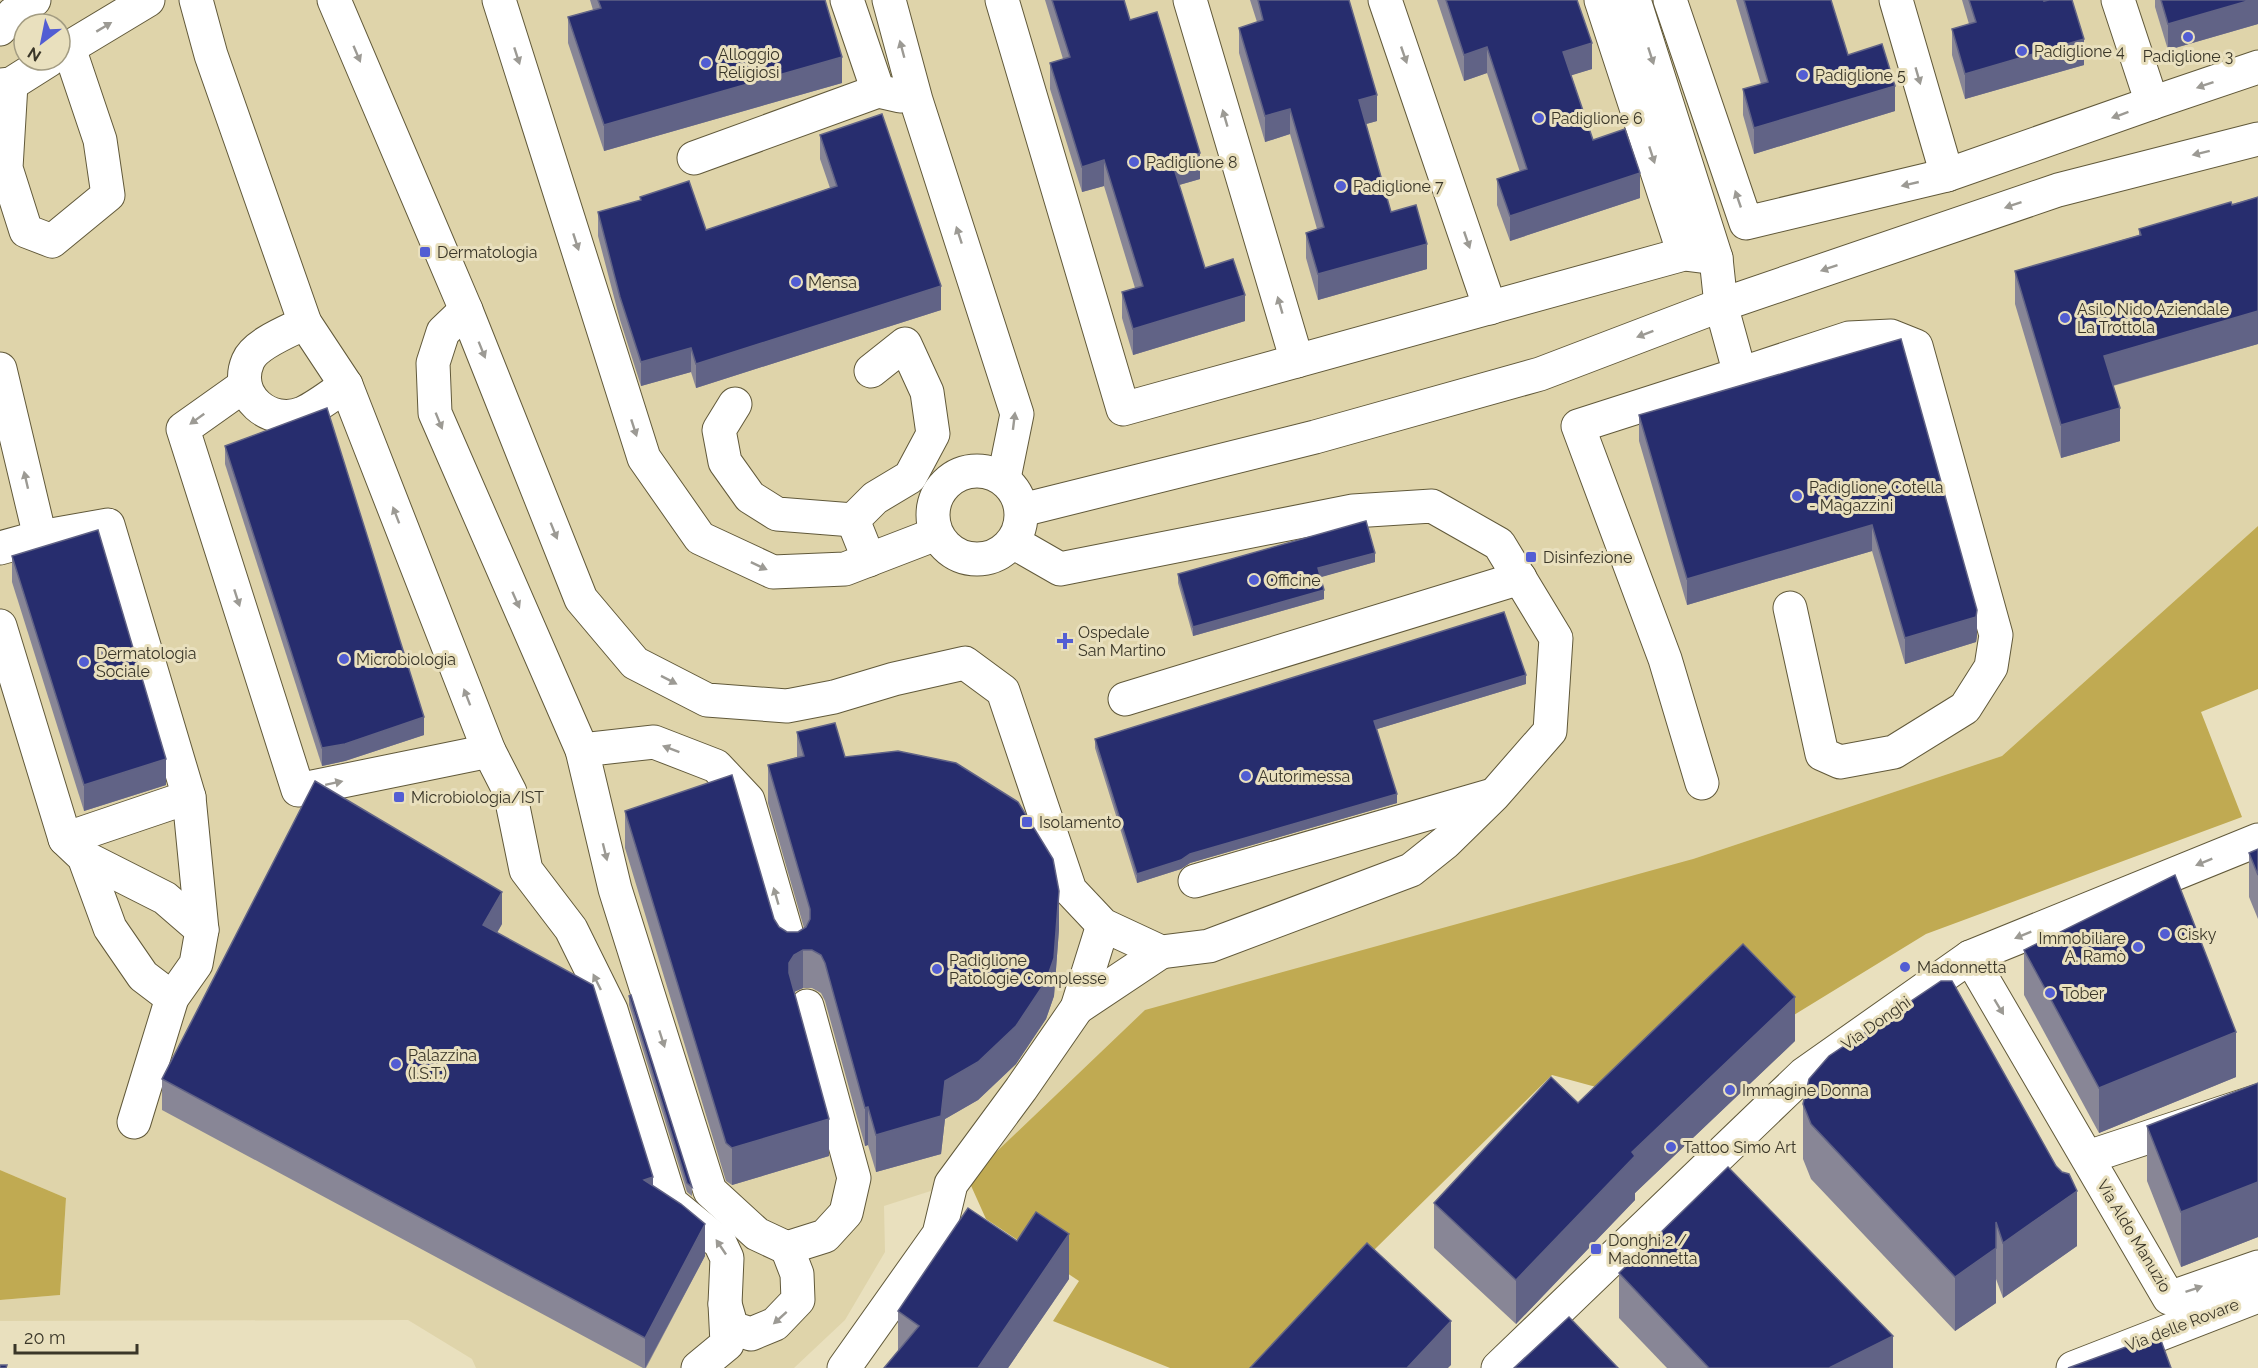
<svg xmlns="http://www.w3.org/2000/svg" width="2258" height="1368" font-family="Raleway,sans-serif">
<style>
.built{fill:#dfd4aa;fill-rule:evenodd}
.forest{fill:#c0aa52}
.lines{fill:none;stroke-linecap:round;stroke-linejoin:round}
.minor-casing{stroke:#61593a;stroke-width:35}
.minor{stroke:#fff;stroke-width:33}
.wall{fill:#888696}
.shaded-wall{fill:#616386}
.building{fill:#272d6e;stroke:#616386;stroke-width:1.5}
.oneway{fill:#9c9a94}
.poi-dot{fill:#525dd3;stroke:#e9e0be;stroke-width:2}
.labels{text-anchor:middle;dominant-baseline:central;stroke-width:6;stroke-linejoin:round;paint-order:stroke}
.poi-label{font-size:16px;fill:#3a3628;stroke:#e9e0be;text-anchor:start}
.street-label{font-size:16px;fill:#3a3628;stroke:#e9e0be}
</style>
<rect width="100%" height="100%" fill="#e9e0be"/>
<path class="built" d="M0,0H2258V526L2002,756L1693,859L968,1179L884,1206L885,1252L845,1320L794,1368H476L472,1359L408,1320L0,1321V1300L60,1295L66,1198L0,1170ZM24,24H60V60H24Z"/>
<g class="forest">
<path d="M2258,526V689L2201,712L2242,817L1926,934L1789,1018L1596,1087L1552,1075L1254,1368H1170L1053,1321L1079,1281L986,1219L968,1179L1145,1010L1693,859L2002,756Z"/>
<path d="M0,1170L66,1198L60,1295L0,1300Z"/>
</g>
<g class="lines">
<g class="minor-casing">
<g id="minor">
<path d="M196,0L211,55L305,323L346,385L489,751L510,792L526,870L571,929L611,1010L671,1203L720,1243L727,1258L725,1304L727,1344L698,1368"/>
<path d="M334,0L466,310L581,599L635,663L707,700L787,706L834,697L894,679L965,663L1003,691L1070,890L1103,925L1161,952L1209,946L1411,870L1446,842L1494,795L1550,731L1556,638L1499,544L1432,506L1353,511L1060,569L1013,542"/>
<path d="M499,0L644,458L700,538L773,572L845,569L936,534"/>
<path d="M847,0L878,91L900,96"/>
<path d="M889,0L916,100L1017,414L1004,478"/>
<path d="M1002,0L1123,409L1684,254L1716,258"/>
<path d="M1190,0L1297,361"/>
<path d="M1385,0L1490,308"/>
<path d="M1601,0L1684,254"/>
<path d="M1634,0L1716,258L1721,305L1740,374L1578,426L1665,659L1702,783"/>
<path d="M1670,0L1746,223L1947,175L2152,103L2118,0"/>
<path d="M1896,0L1947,175"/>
<path d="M0,29L13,14L34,0"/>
<path d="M60,53L148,0"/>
<path d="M11,84L6,168L26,231L52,241L108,195L100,140L69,48"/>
<path d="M0,85L11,84L49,60"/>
<path d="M2152,103L2258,67"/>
<path d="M694,158L878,91"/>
<path d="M466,310L443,332L433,363L435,413L582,750"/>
<path d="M305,323C289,331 255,344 248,361C233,396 270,427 303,413C318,406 333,394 346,385"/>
<path d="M0,369L40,537"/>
<path d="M1740,374L1849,338L1891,336L1916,346L1996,635L1991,667L1965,708L1894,752L1840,762L1822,754L1790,608"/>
<path d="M245,385L183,429L298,790L489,751"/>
<path d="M735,404L719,430L725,462L750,497L777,514L853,520"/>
<circle cx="977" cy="515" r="44"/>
<path d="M1022,510L1315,437L1540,374L1721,305L2058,190L2258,139"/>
<path d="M0,548L40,537L108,525L189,797L202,930"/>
<path d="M869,560L853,520L875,498L910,477L933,434L927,392L905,344L871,371"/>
<path d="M0,626L65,839L84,857L110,928L143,976L172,998"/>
<path d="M1125,699L1520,578"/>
<path d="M65,839L189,797"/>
<path d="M84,857L165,898L202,930L196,964L172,998L134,1122"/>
<path d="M1195,881L1489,796"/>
<path d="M792,952L748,800L716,766L654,742L582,750L615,889L710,1191L757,1234L787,1248L825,1236L846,1213L854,1178L807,1006"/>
<path d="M1970,957L2169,1298L2258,1267"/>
<path d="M1077,1008L1161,952"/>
<path d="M2088,1157L2258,1101"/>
<path d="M725,1304L732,1328L751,1334L775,1324L798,1300L797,1274L787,1248"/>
<path d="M844,1368L939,1234L951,1184L1021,1089L1077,1008L1103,925"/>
<path d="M1498,1368L1804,1074L1970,957L2258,840"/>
<path d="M2073,1368L2258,1296"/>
</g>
</g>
<use href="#minor" class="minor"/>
</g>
<g class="wall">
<path d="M590,0H825L842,83L604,151L568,43V17L593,10Z"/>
<path d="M1045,0H1124L1130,20L1200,179L1179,185L1205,268L1245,321L1133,355L1122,318V292L1135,288L1104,186L1082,192L1050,89V63L1063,59Z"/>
<path d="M1250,0H1349L1377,121L1366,124L1391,212L1427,269L1318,300L1306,258V233L1317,229L1290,134L1265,142L1239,53V28L1257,22Z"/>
<path d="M1437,0H1577L1592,69L1571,75L1593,140L1640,198L1510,241L1497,205V179L1520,172L1487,73L1464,81Z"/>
<path d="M1736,0H1831L1848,55L1895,111L1754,154L1743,115V89L1761,84Z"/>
<path d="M1962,0H2044L2084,65L1965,99L1952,55V29L1969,24Z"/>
<path d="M2155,0H2258V24L2168,50L2155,7Z"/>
<path d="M820,135L941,310L696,388L691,372L641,386L620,320L598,236V212L640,201V197L706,230L830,188L820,159Z"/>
<path d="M2258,197V344L2113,386L2120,441L2061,458L2015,304V271L2139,235V229Z"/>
<path d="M1901,339L1977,636L1976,642L1905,664L1872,551L1687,605L1639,441V415Z"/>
<path d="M225,446L424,735L345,761L322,766L225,464Z"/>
<path d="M12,556L166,785L84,811L12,582Z"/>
<path d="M1375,562L1320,577L1324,599L1193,636L1178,583V574Z"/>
<path d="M1526,684L1377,729L1397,803L1190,863L1181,869L1137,883L1095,748V739Z"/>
<path d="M797,732L845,757L1059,929L1054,996L1046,1019L1016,1064L978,1100L945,1119L941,1154L876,1172L868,1145L865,1146L825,1001L821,993L812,988H803L794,992L829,1156L732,1185L726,1181L625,848V811L774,919L779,927L787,932H798L804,928L768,803V765L797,757Z"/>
<path d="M2258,849V919L2249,897V853Z"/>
<path d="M502,924L497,933L653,1186L705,1256L646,1368H643L162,1110V1079Z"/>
<path d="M2024,950L2236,1077L2099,1133L2024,995Z"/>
<path d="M629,996L692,1187V1196L687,1192L629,1005Z"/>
<path d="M1795,1041L1635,1193V1200L1516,1324L1434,1248V1203L1578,1103Z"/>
<path d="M2258,1083V1237L2181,1267L2147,1181V1126Z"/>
<path d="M1803,1104L2077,1246L2003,1298L1996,1279V1303L1955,1331L1811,1179L1803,1159Z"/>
<path d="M1619,1273L1893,1368H1667L1619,1318Z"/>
<path d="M1069,1279L1008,1368H884L898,1351V1311Z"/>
</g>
<g class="shaded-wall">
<path d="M2251,0H2258V24L2168,50V24Z"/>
<path d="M2084,39V65L1965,99V74Z"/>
<path d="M1592,43V69L1563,78V52Z"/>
<path d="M1487,47V73L1464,81V55Z"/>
<path d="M842,57V83L604,151V125Z"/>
<path d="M1895,86V111L1754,154V128Z"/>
<path d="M1377,95V121L1359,126V100Z"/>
<path d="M1290,109V134L1265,142V116Z"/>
<path d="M1200,153V179L1172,187V162Z"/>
<path d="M1104,160V186L1082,192V167Z"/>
<path d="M1640,173V198L1510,241V216Z"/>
<path d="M1427,244V269L1318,300V274Z"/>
<path d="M941,286V310L696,388V364Z"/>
<path d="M1245,295V321L1133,355V329Z"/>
<path d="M2258,311V344L2104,388V356Z"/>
<path d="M691,348V372L641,386V362Z"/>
<path d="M2120,408V441L2061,458V425Z"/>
<path d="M1872,525V551L1687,605V579Z"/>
<path d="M1375,553V562L1318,578V568Z"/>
<path d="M1324,590V599L1193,636V627Z"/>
<path d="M1977,610V636L1976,642L1905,664V638Z"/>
<path d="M1526,675V684L1374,730V721Z"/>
<path d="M424,717V735L345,761L322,766V748Z"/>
<path d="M166,759V785L84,811V785Z"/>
<path d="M1397,794V803L1190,863L1181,869L1137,883V874L1190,854Z"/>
<path d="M1059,891V929L1054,996L1046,1019L1016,1064L978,1100L945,1119L941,1154L876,1172V1135L945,1081Z"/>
<path d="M502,892V924L483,956V925Z"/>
<path d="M803,950V988L794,992L789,1001V963L794,955Z"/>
<path d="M1795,997V1041L1635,1193V1200L1516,1324V1280L1632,1152Z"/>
<path d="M2236,1032V1077L2099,1133V1088Z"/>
<path d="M868,1107V1145L865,1146V1108Z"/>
<path d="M829,1119V1156L732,1185V1148Z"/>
<path d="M653,1177V1209L644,1180Z"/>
<path d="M2258,1182V1237L2181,1267V1212Z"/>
<path d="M2077,1191V1246L2003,1298V1243Z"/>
<path d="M705,1224V1256L645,1368V1338Z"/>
<path d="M1069,1234V1279L1008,1368H978Z"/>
<path d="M1996,1248V1303L1955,1331V1277Z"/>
<path d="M1451,1321V1365L1448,1368H1407Z"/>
<path d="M1893,1336V1368H1829Z"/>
</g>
<g class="building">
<path d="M598,0H825L842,57L604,125L568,17L601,8Z"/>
<path d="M1052,0H1124L1130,20L1157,12L1200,153L1172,162L1205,268L1233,259L1245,295L1133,329L1122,292L1143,286L1104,160L1082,167L1050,63L1070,57Z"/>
<path d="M1258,0H1349L1377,95L1359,100L1391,212L1416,205L1427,244L1318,274L1306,233L1324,227L1290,109L1265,116L1239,28L1263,20Z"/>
<path d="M1446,0H1577L1592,43L1563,52L1593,140L1625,129L1640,173L1510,216L1497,179L1527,169L1487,47L1464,55Z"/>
<path d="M1744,0H1831L1848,55L1882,44L1895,86L1754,128L1743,89L1768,82Z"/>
<path d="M1969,0H2044V1L2049,0H2072L2084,39L1965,74L1952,29L1976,22Z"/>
<path d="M2161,0H2251L2168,24Z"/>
<path d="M882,114L941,286L696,364L691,348L641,362L620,297L598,212L641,200L640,197L689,181L706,230L837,186L820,135Z"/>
<path d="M2258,197V311L2104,356L2120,408L2061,425L2015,271L2141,235L2139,229L2231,202L2232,205Z"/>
<path d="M1901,339L1977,610L1976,617L1905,638L1872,525L1687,579L1639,415Z"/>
<path d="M327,408L424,717L345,744L322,748L225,446Z"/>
<path d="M1366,521L1375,553L1318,568L1324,590L1193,627L1178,574Z"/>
<path d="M98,530L166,759L84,785L12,556Z"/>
<path d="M1504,612L1526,675L1374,721L1397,794L1190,854L1181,860L1137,874L1095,739Z"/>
<path d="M835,723L845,757L898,751L956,763L1018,802L1053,859L1059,891L1054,958L1046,981L1016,1026L978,1062L945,1081L941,1116L876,1135L868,1107L865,1108L825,963L821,955L812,950H803L794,955L789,963V973L829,1119L732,1148L726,1143L625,811L732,775L774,919L779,927L787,932H798L806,927L810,919V909L768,765L804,756L797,732Z"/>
<path d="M315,781L502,892L483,925L593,985L653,1177L644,1180L681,1204L705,1224L645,1338L162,1079Z"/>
<path d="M2258,849V875L2249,853Z"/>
<path d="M2175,875L2236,1032L2099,1088L2024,950Z"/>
<path d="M1743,944L1795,997L1632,1152L1635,1156L1516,1280L1434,1203L1551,1077L1578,1103Z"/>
<path d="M1941,981H1952L2056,1166L2062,1172L2069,1174L2077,1191L2003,1243L1996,1222V1248L1955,1277L1811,1124L1803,1104L1809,1079L1829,1056Z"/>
<path d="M631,995L692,1187L687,1183L629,996Z"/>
<path d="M2258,1083V1182L2181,1212L2147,1126Z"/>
<path d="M1728,1167L1893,1336L1829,1368H1709L1619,1273Z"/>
<path d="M968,1208L1017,1241L1036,1212L1069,1234L978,1368H884L919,1326L898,1311Z"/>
<path d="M1367,1243L1451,1321L1407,1368H1250Z"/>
<path d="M1569,1317L1618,1368H1514Z"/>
<path d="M2159,1335L2171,1368H2068Z"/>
<path d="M0,1365H7L6,1368H0Z"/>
</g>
<defs><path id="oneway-solid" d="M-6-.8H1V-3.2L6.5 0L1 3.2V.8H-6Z" transform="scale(1.5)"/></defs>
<g class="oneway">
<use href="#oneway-solid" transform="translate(104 27) rotate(-31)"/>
<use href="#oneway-solid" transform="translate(902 49) rotate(-105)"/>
<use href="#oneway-solid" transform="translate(357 54) rotate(67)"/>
<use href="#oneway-solid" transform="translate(1404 55) rotate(71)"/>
<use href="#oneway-solid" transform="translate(517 56) rotate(72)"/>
<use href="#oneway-solid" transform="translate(1651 56) rotate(72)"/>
<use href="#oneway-solid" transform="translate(1918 76) rotate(74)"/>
<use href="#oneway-solid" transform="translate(2205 85) rotate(161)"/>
<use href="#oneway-solid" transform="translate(2120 115) rotate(160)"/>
<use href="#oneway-solid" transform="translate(1225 118) rotate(-106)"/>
<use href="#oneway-solid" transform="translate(2201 153) rotate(166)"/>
<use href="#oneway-solid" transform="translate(1652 155) rotate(72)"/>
<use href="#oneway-solid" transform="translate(1910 184) rotate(167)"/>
<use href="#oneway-solid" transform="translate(1738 199) rotate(-109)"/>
<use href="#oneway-solid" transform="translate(2013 205) rotate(161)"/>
<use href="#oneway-solid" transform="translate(959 235) rotate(-108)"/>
<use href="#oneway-solid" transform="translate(1467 240) rotate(71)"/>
<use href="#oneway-solid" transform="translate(576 242) rotate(72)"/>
<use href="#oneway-solid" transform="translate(1829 268) rotate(161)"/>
<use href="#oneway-solid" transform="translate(1280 305) rotate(-106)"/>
<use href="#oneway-solid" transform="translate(1645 334) rotate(159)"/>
<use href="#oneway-solid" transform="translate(482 350) rotate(68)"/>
<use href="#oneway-solid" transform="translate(197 419) rotate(144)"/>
<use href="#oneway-solid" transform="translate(439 421) rotate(68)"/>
<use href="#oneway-solid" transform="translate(1014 421) rotate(-83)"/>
<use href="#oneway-solid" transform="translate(634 428) rotate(72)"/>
<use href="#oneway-solid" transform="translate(26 480) rotate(-103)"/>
<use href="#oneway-solid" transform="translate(396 515) rotate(-111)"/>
<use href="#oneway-solid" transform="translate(554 531) rotate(68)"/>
<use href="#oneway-solid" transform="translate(759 566) rotate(25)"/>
<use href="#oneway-solid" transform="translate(237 598) rotate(72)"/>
<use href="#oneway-solid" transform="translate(516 600) rotate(66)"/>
<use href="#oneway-solid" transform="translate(669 680) rotate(27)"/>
<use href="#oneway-solid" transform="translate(467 697) rotate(-111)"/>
<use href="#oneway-solid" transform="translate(671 749) rotate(-159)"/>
<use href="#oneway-solid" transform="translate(334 783) rotate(-12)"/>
<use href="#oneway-solid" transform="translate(605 852) rotate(76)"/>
<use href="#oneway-solid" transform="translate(2204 862) rotate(158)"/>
<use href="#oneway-solid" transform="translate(776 896) rotate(-106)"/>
<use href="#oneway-solid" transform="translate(2023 935) rotate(158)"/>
<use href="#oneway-solid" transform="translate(597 982) rotate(-116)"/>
<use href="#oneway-solid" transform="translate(1999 1007) rotate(59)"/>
<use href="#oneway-solid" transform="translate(662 1039) rotate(72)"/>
<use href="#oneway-solid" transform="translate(721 1247) rotate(-124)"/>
<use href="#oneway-solid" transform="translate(2194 1289) rotate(-19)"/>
<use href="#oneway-solid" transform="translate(780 1318) rotate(138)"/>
</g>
<g class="poi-dot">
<circle cx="2188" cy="37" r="6"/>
<circle cx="2022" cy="51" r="6"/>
<circle cx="706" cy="63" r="6"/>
<circle cx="1803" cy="75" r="6"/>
<circle cx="1539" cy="118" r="6"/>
<circle cx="1134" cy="162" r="6"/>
<circle cx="1341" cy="186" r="6"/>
<rect x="419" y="246" width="12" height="12" rx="3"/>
<circle cx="796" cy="282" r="6"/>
<circle cx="2065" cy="318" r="6"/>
<circle cx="1797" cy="496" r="6"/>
<rect x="1525" y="551" width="12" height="12" rx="3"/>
<circle cx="1254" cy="580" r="6"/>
<path d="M1062 632h6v6h6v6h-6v6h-6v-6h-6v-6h6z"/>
<circle cx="344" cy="659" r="6"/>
<circle cx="84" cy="662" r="6"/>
<circle cx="1246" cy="776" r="6"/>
<rect x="393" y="791" width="12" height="12" rx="3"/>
<rect x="1021" y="816" width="12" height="12" rx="3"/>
<circle cx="2165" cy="934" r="6"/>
<circle cx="2138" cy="947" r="6"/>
<circle cx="1905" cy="967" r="6"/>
<circle cx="937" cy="969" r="6"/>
<circle cx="2050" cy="993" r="6"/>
<circle cx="396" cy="1064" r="6"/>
<circle cx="1730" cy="1090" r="6"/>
<circle cx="1671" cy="1147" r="6"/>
<rect x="1590" y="1243" width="12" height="12" rx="3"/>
</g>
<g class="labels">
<g class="poi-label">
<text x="2034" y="51">Padiglione 4</text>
<text x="718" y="54">Alloggio<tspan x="718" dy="18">Religiosi</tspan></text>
<text x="2188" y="56" text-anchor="middle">Padiglione 3</text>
<text x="1815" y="75">Padiglione 5</text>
<text x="1551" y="118">Padiglione 6</text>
<text x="1146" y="162">Padiglione 8</text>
<text x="1353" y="186">Padiglione 7</text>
<text x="437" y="252">Dermatologia</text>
<text x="808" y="282">Mensa</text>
<text x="2077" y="309">Asilo Nido Aziendale<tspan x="2077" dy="18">La Trottola</tspan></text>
<text x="1809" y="487">Padiglione Cotella<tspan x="1809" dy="18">- Magazzini</tspan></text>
<text x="1543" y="557">Disinfezione</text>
<text x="1266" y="580">Officine</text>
<text x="1078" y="632">Ospedale<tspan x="1078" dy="18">San Martino</tspan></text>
<text x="96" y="653">Dermatologia<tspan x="96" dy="18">Sociale</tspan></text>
<text x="356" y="659">Microbiologia</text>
<text x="1258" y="776">Autorimessa</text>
<text x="411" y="797">Microbiologia/IST</text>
<text x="1039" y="822">Isolamento</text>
<text x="2177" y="934">Cisky</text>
<text x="2126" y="938" text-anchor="end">Immobiliare<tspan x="2126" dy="18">A. Ramò</tspan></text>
<text x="949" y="960">Padiglione<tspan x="949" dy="18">Patologie Complesse</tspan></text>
<text x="1917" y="967">Madonnetta</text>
<text x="2062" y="993">Tober</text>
<text x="408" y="1055">Palazzina<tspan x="408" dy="18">(I.S.T.)</tspan></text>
<text x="1742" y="1090">Immagine Donna</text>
<text x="1683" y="1147">Tattoo Simo Art</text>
<text x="1608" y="1240">Donghi 2 /<tspan x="1608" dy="18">Madonnetta</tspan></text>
</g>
<g class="street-label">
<text transform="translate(1876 1023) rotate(-35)">Via Donghi</text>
<text transform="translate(2134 1236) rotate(59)">Via Aldo Manuzio</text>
<text transform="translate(2182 1325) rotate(-21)">Via delle Rovare</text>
</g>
</g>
<g transform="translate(42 42) rotate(212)"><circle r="28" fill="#e9e0be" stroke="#a39c82" stroke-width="1.5"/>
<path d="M0-4.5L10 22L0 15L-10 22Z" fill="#525dd3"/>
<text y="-9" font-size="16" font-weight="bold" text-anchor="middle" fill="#3a3628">N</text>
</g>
<path d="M15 1344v9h122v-9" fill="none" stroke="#3a3628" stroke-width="3"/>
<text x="24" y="1344" font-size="18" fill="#3a3628" stroke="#e9e0be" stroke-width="4.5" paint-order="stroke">20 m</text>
</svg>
